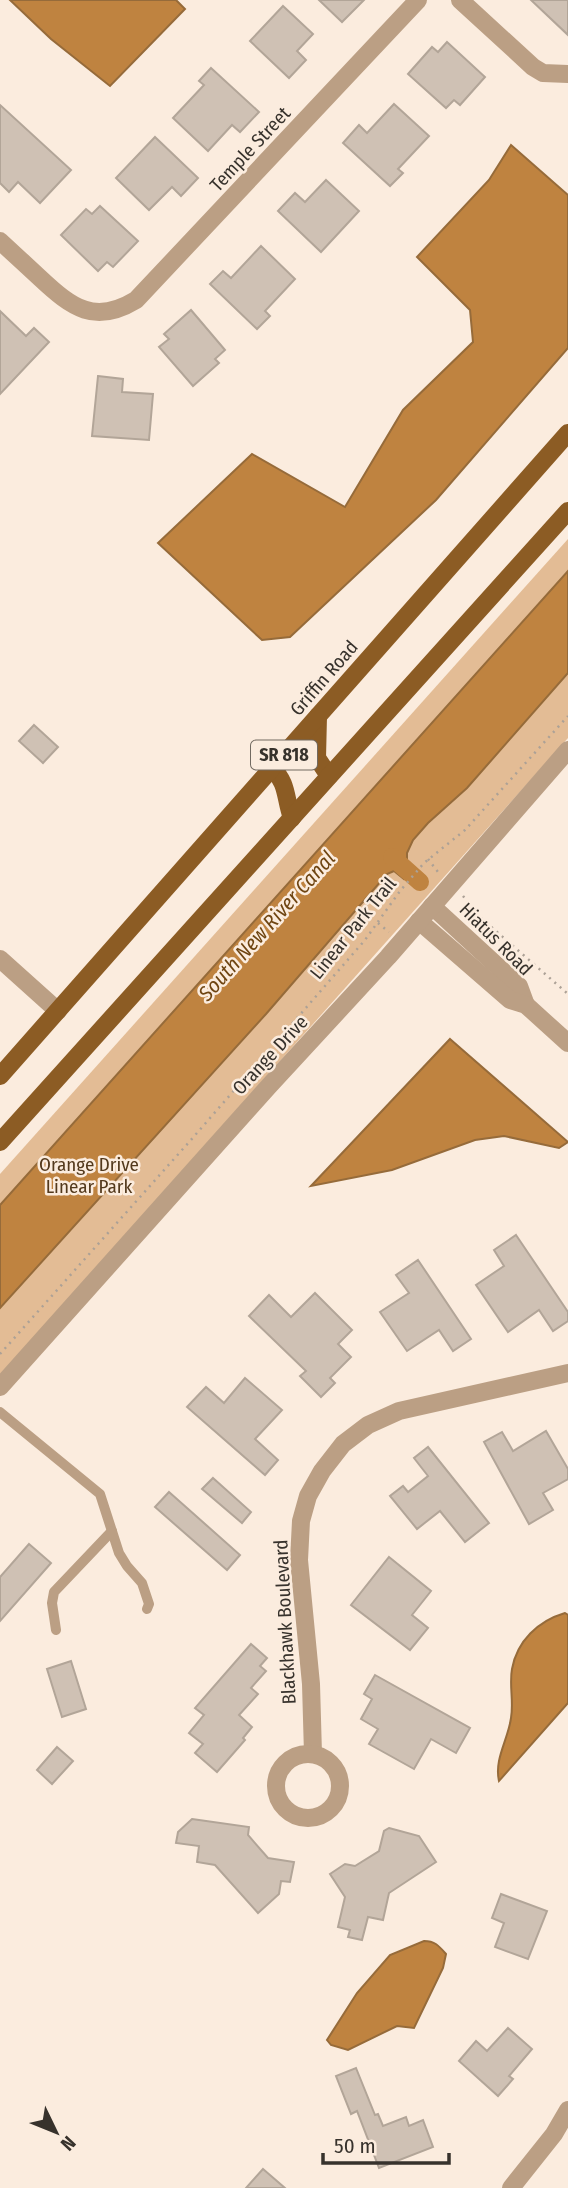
<svg xmlns="http://www.w3.org/2000/svg" width="568" height="2188" font-family="'Fira Sans Condensed',sans-serif">
<style>
.green{fill:#e3bc95}
.water{fill:#bf8340;stroke:#966b3a;stroke-width:2}
.lines{fill:none;stroke-linecap:round;stroke-linejoin:round}
.canal{stroke:#bf8340;stroke-width:18}
.building{fill:#cfc1b4;stroke:#b2a598;stroke-width:2}
.path{stroke:#aca196;stroke-width:2.5;stroke-dasharray:2 5;stroke-linecap:butt}
.service{stroke:#bb9f84;stroke-width:10}
.minor{stroke:#bb9f84;stroke-width:18}
.tertiary{stroke:#bb9f84;stroke-width:18}
.primary{stroke:#8c5c24;stroke-width:18}
.labels{text-anchor:middle;dominant-baseline:central;stroke-width:5;stroke-linejoin:round;paint-order:stroke}
.shield{fill:#fbecde;stroke:#726a61;stroke-width:2}
.shield-label{font-size:18px;font-weight:bold;fill:#37322c}
.street-label{font-size:19px;fill:#37322c;stroke:#fbecde}
.park-label{font-size:19px;fill:#53391c;stroke:#fbecde}
.water-label{font-size:21px;font-style:italic;fill:#6f4512;stroke:#fbecde}
</style>
<rect width="100%" height="100%" fill="#fbecde"/>
<path class="green" d="M568,539V738L0,1375V1174Z"/>
<g class="water">
<path d="M10,0H176L185,9L110,86L51,39Z"/>
<path d="M511,145L568,195V348L436,500L290,637L262,640L158,543L252,454L345,507L403,410L473,342L470,310L417,257L489,180Z"/>
<path d="M568,571V673L467,788L428,823L413,840L407,853V861L414,867L404,879L394,871L387,874L266,1014L0,1308V1205Z"/>
<path d="M450,1039L568,1142L559,1148L504,1136L475,1140L392,1170L311,1186Z"/>
<path d="M565,1613L568,1615V1703L499,1781C494,1759 508,1740 511,1718C514,1702 509,1685 512,1669C517,1641 538,1621 565,1613Z"/>
<path d="M424,1941C435,1941 439,1946 446,1954L443,1968L414,2028L397,2026L348,2050L331,2045L327,2040L357,1993L390,1955Z"/>
</g>
<g class="lines">
<path class="canal" d="M392,857L420,882"/>
</g>
<g class="building">
<path d="M319,0H364L342,22Z"/>
<path d="M531,0H568V35Z"/>
<path d="M283,6L313,34L297,51L306,60L289,78L250,41Z"/>
<path d="M447,42L485,77L460,105L454,100L446,108L408,74L432,47L438,52Z"/>
<path d="M211,68L259,112L240,132L232,125L208,151L173,118L204,85L199,81Z"/>
<path d="M394,104L429,136L398,169L403,173L390,186L343,143L359,125L367,133Z"/>
<path d="M0,105L71,170L40,203L18,182L9,192L0,183Z"/>
<path d="M155,137L198,178L181,196L172,187L149,210L116,178Z"/>
<path d="M326,180L359,211L321,252L278,211L295,193L305,202Z"/>
<path d="M100,206L138,241L113,267L107,262L98,271L61,235L86,209L92,214Z"/>
<path d="M261,246L295,279L265,311L270,316L257,329L210,284L223,271L231,278Z"/>
<path d="M191,310L225,350L215,359L219,363L193,386L159,347L169,339L164,334Z"/>
<path d="M0,311L26,336L34,328L49,342L0,394Z"/>
<path d="M98,376L123,379L122,392L153,394L149,440L92,436Z"/>
<path d="M34,725L58,747L43,763L19,741Z"/>
<path d="M516,1235L568,1312V1321L553,1331L539,1310L508,1332L476,1285L504,1266L494,1250Z"/>
<path d="M418,1260L471,1339L453,1351L439,1330L407,1351L380,1312L409,1293L396,1275Z"/>
<path d="M315,1293L352,1330L338,1344L351,1357L330,1378L335,1383L321,1397L300,1376L306,1371L249,1316L269,1295L291,1317Z"/>
<path d="M245,1378L282,1410L255,1439L278,1460L265,1475L187,1407L206,1387L224,1403Z"/>
<path d="M546,1431L568,1469V1479L543,1493L553,1510L529,1524L484,1442L502,1432L513,1451Z"/>
<path d="M428,1447L489,1523L465,1542L440,1511L417,1529L390,1496L403,1486L408,1492L428,1476L414,1458Z"/>
<path d="M213,1478L251,1512L242,1523L202,1489Z"/>
<path d="M169,1492L240,1555L227,1570L155,1507Z"/>
<path d="M29,1544L51,1563L0,1621V1577Z"/>
<path d="M389,1557L431,1591L412,1615L428,1628L410,1650L351,1605Z"/>
<path d="M251,1644L267,1658L260,1666L266,1671L251,1688L258,1694L239,1715L252,1727L243,1738L245,1740L217,1772L195,1753L203,1744L189,1733L204,1715L195,1708Z"/>
<path d="M71,1661L86,1709L62,1717L47,1669Z"/>
<path d="M375,1675L470,1728L456,1753L431,1739L414,1769L369,1744L378,1729L361,1719L372,1699L364,1694Z"/>
<path d="M57,1747L73,1761L52,1784L37,1770Z"/>
<path d="M192,1819L249,1827L248,1835L268,1858L294,1862L290,1882L281,1881L279,1894L258,1913L215,1865L197,1862L199,1846L176,1843L178,1832Z"/>
<path d="M389,1828L419,1836L436,1862L389,1893L383,1920L368,1917L362,1940L348,1937L350,1930L338,1927L345,1897L330,1874L345,1864L355,1866L379,1851L384,1831Z"/>
<path d="M501,1894L547,1911L528,1959L495,1947L504,1923L492,1918Z"/>
<path d="M508,2028L532,2049L509,2076L513,2079L498,2096L459,2061L476,2041L487,2051Z"/>
<path d="M356,2068L375,2115L378,2114L383,2126L406,2117L409,2126L423,2120L433,2147L379,2168L357,2111L351,2114L336,2076Z"/>
<path d="M263,2169L285,2188H246Z"/>
</g>
<g class="lines">
<g class="path">
<path d="M428,859L438,872"/>
<path d="M463,896L481,918L568,994"/>
<path d="M378,923L389,932"/>
<path d="M0,1354L190,1141L365,940L400,891L424,863L465,830L568,716"/>
</g>
<g class="service">
<path d="M0,1412L100,1494L119,1553L127,1566L142,1583L149,1604L147,1609"/>
<path d="M56,1630L52,1603L54,1592L112,1531"/>
</g>
<g class="minor">
<path d="M460,0L533,67L543,73L568,74"/>
<path d="M0,241C13,253 27,266 40,278C72,308 95,325 136,300L418,0"/>
<path d="M0,959L58,1011"/>
<path d="M313,1754L311,1684L299,1560L301,1521L308,1496L322,1471L343,1444L368,1425L399,1411L568,1373"/>
<circle cx="308" cy="1786" r="32"/>
<path d="M511,2188L554,2134L568,2110"/>
</g>
<g class="tertiary">
<path d="M432,906L519,986L526,1005"/>
<path d="M419,921L510,1000L526,1005L568,1043"/>
<path d="M0,1387L269,1086L388,957L568,750"/>
</g>
<g class="primary">
<path d="M318,716L317,758L329,776"/>
<path d="M272,768C288,783 285,799 292,818"/>
<path d="M0,1076L568,433"/>
<path d="M0,1142L568,511"/>
</g>
</g>
<g class="labels">
<rect class="shield" x="251" y="740.5" width="66" height="29" rx="5"/>
<g class="shield-label">
<text x="284" y="755">SR 818</text>
</g>
<g class="street-label">
<text transform="translate(250 149) rotate(-47)">Temple Street</text>
<text transform="translate(324 678) rotate(-49)">Griffin Road</text>
<text transform="translate(353 928) rotate(-51)">Linear Park Trail</text>
<text transform="translate(496 939) rotate(45)">Hiatus Road</text>
<text transform="translate(270 1055) rotate(-47)">Orange Drive</text>
<text transform="translate(285 1622) rotate(-93)">Blackhawk Boulevard</text>
</g>
<g class="park-label">
<text x="89" y="1164">Orange Drive<tspan x="89" dy="22">Linear Park</tspan></text>
</g>
<g class="water-label">
<text transform="translate(267 926) rotate(-48)">South New River Canal</text>
</g>
</g>
<g transform="translate(56 2132) rotate(133)" stroke="#fbecde" stroke-width="5" paint-order="stroke">
<path d="M0-5L12 26L0 18L-12 26Z" fill="#37322c"/>
<text y="-10" font-size="19" font-weight="bold" text-anchor="middle" fill="#37322c">N</text>
</g>
<path d="M323 2153v10h126v-10" fill="none" stroke="#37322c" stroke-width="3.5"/>
<text x="334" y="2153" font-size="21" fill="#37322c" stroke="#fbecde" stroke-width="5" paint-order="stroke">50 m</text>
</svg>
